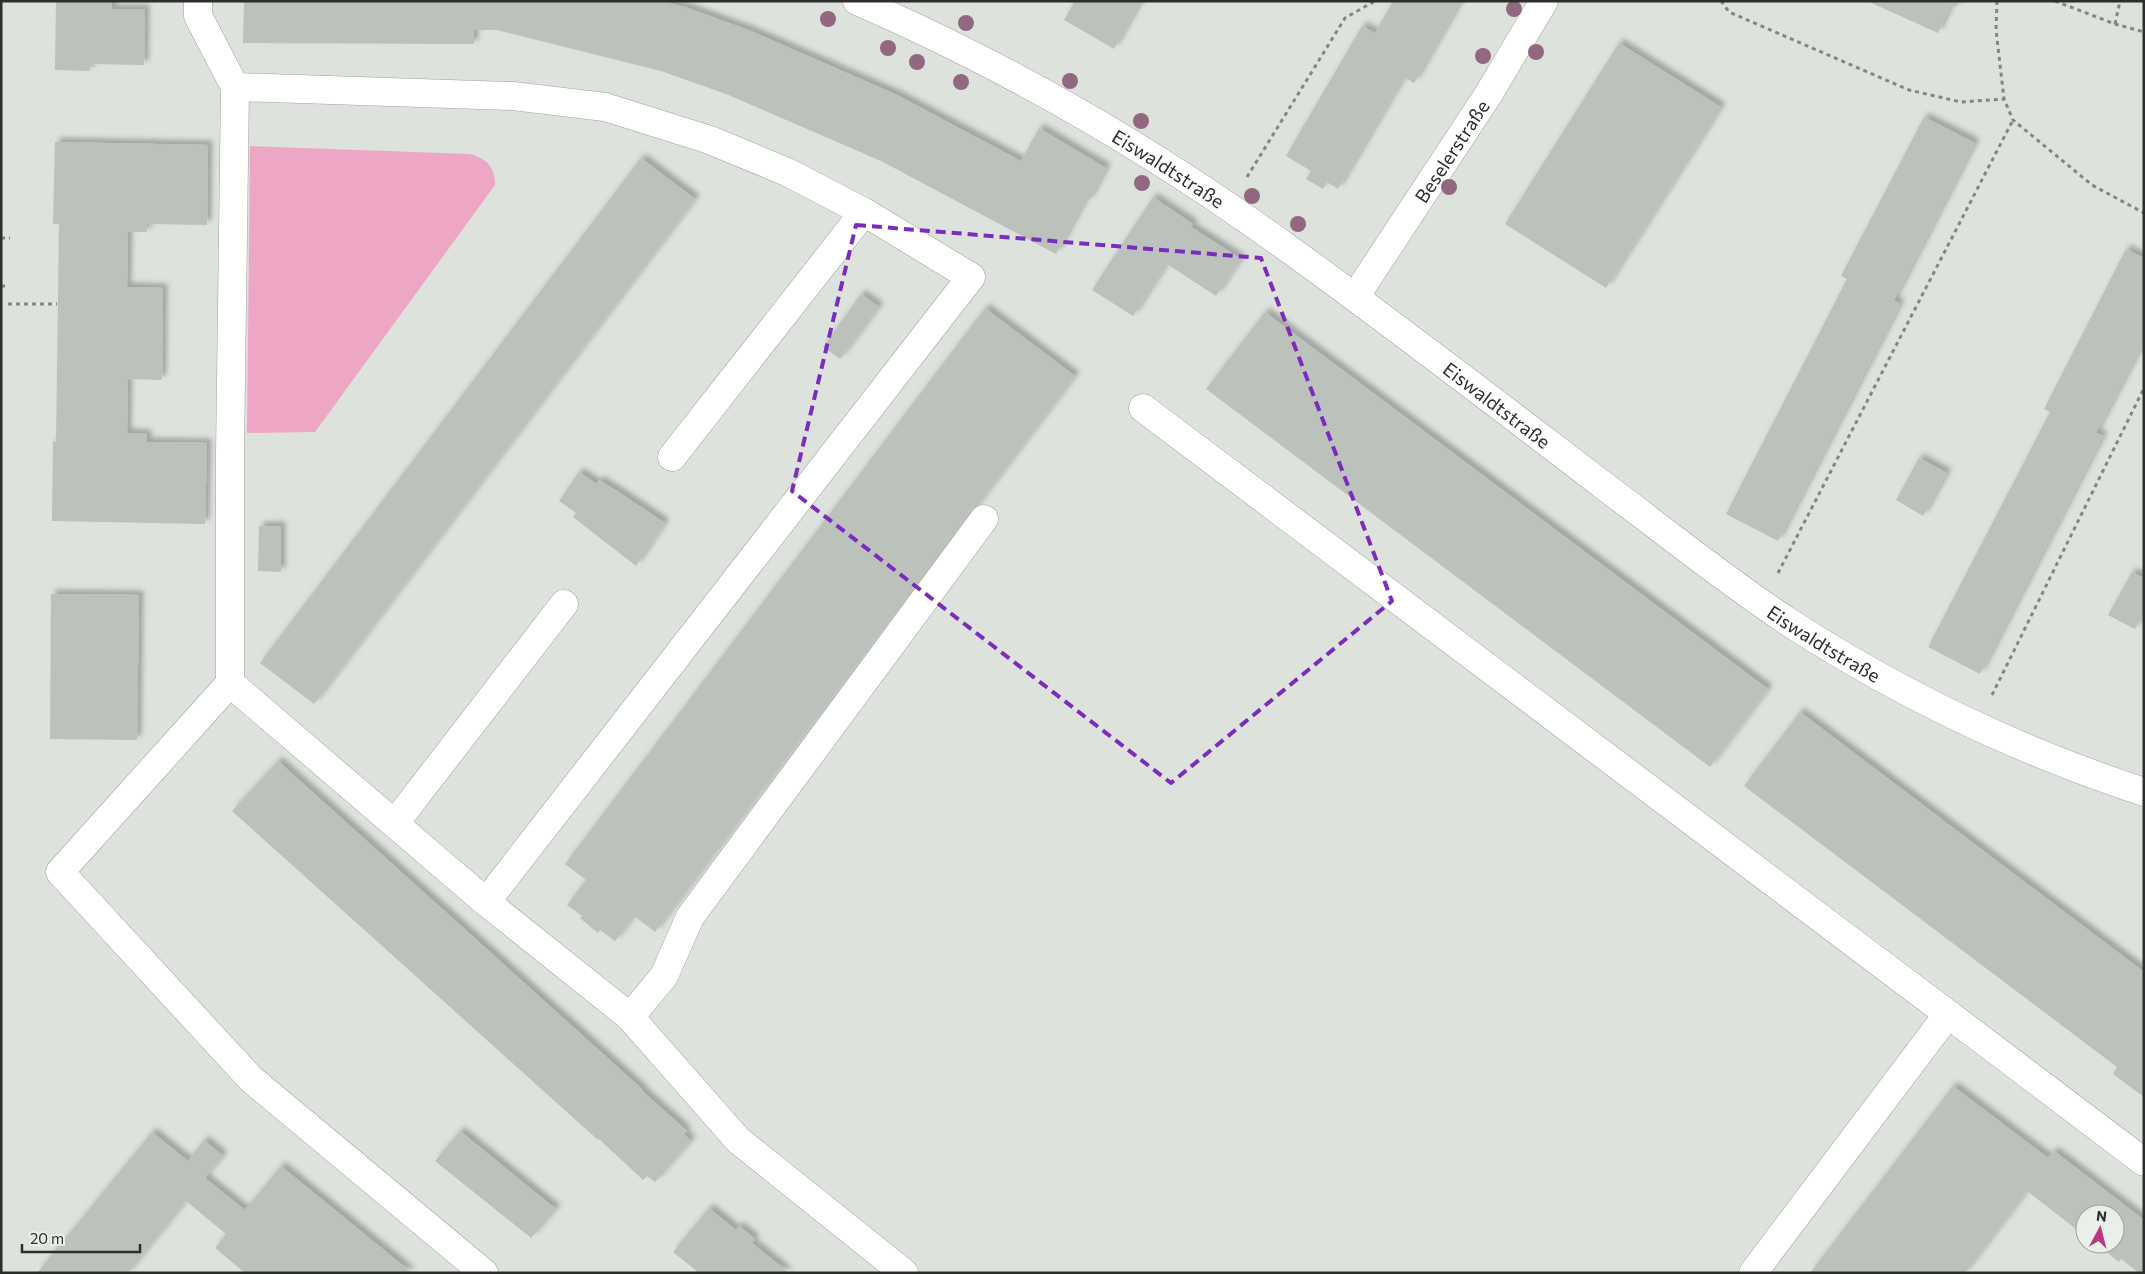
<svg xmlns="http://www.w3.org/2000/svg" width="2145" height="1274" font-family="Commissioner,sans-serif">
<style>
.green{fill:#eda7c5}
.building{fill:#bcc1bb;filter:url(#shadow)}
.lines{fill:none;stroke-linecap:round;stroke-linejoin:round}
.minor-casing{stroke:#9ea29d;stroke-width:29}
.path{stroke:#838783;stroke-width:3;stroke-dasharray:4 4;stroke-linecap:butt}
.minor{stroke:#fff;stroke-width:28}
.tree{fill:#926880}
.marked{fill:none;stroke:#7b2cbf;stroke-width:4;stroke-dasharray:10 6;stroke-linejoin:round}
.labels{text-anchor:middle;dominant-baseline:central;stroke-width:4;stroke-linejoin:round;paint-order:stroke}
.street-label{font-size:19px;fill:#2c2e2c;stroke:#ebefea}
</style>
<defs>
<filter id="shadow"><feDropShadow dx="4.5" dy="-4.5" stdDeviation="2.5" flood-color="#0004"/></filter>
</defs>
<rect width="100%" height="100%" fill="#dde2dd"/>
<path class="green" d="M250,146L470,154C487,159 495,167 495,185L315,432L247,433Z"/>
<g class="building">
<path d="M56,1H112V9H145L144,65L90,64V71L55,70Z"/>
<path d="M244,1H660L685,7L751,31L897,95L1021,161L1039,128L1106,168L1089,201L1086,199L1056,254L881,161L726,94L661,71L497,30H474V44L243,43Z"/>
<path d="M1075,1H1141L1114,49L1064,20Z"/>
<path d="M1393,1H1461L1414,83L1404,77L1338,189L1327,182L1323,189L1306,179L1311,171L1286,156L1362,26L1375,33Z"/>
<path d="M1867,1H1959L1956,7L1951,5L1938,33Z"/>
<path d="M1619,43L1721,107L1606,288L1505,224Z"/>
<path d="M1924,117L1975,143L1894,300L1900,304L1778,541L1726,514L1847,279L1841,276Z"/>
<path d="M55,142L208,145L207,225L147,224V232H128L127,287L163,288L162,380L128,379L127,433L147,434V442L207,443L205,524L52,521L53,441L56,442L59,224H53Z"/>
<path d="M641,158L695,199L314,704L260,663Z"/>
<path d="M1153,197L1193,224L1191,227L1241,259L1216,296L1167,264L1133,316L1092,290Z"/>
<path d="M2126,249L2144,258V341L2096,433L2103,436L1980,674L1928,647L2050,412L2044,409Z"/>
<path d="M861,294L879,307L840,359L823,347Z"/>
<path d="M985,308L1075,376L655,932L634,916L615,941L600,930L598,933L580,918L582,916L567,905L586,880L565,864Z"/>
<path d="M1265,312L1768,689L1710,767L1206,389Z"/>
<path d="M1919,458L1947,473L1923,516L1896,500Z"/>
<path d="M579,472L597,484L599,480L617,491L665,523L636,566L573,517L576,513L559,501Z"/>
<path d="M259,526H281V572L258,571Z"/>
<path d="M2132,572L2144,578V613L2135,629L2108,615Z"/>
<path d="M51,594L139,595L137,740L50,739Z"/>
<path d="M1800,712L2144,972V1097L2113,1074L2117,1067L1744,786Z"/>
<path d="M278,761L643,1090L642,1091L687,1131L684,1134L691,1141L655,1182L647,1176L643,1180L599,1139L598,1140L232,811Z"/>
<path d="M1953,1086L2048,1158L2054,1151L2144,1220V1273H2139L2121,1259L2119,1262L2096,1244H2115V1214H2085V1236L2027,1191L1965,1273H1810Z"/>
<path d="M460,1131L556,1209L531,1238L435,1161Z"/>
<path d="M152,1132L188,1161L204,1140L223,1156L205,1178L245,1210L281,1166L412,1273H245L215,1248L226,1234L186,1201L128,1273H37Z"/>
<path d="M709,1208L736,1230L739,1226L755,1239L752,1243L789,1273H699L673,1252Z"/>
</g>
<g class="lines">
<g class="minor-casing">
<g id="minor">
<path d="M198,1V16L235,87L230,455V683L486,902L630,1017L738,1140L904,1273"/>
<path id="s1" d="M857,1C1009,67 1152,150 1286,247C1393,324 1498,405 1603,485C1664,531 1724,579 1787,621C1898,693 2019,751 2144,792"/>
<path d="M235,87L513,96L605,107L710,140L787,172L864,212L971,277L486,902"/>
<path id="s2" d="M1355,297L1488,95L1544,1"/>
<path d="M1143,408L1948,1014L1753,1273"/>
<path d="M672,457L864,212"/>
<path d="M230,683L60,872L251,1079L484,1273"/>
<path d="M395,823L564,604"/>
<path d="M1948,1014L2144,1162"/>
<path d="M630,1017L664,976L690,917L984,519"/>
</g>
</g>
<g class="path">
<path d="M1721,1L1729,12L1909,90L1961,102L2004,99"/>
<path d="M1997,1L1996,30L2004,99L2013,120L2092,185L2144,213"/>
<path d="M2055,1L2115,24L2144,32"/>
<path d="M2115,24L2120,1"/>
<path d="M1247,177L1345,18L1375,1"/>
<path d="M1,238H10"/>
<path d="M1,286H9"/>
<path d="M8,304H57"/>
<path d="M1778,573L2013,120"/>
<path d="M1992,695L2144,388"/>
</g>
<use href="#minor" class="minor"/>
</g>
<g class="tree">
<circle cx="1514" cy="9" r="8"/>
<circle cx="828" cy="19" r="8"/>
<circle cx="966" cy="23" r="8"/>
<circle cx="888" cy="48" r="8"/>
<circle cx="1536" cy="52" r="8"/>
<circle cx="1483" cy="56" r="8"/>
<circle cx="917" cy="62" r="8"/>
<circle cx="1070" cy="81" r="8"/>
<circle cx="961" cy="82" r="8"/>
<circle cx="1141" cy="121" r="8"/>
<circle cx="1142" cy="183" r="8"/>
<circle cx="1449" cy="187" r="8"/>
<circle cx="1252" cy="196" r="8"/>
<circle cx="1298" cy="224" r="8"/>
</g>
<path class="marked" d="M856,225L1261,258L1392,601L1171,783L792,491Z"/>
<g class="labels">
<g class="street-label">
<text stroke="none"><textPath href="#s2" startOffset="175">Beselerstraße</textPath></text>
<text stroke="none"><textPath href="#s1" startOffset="354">Eiswaldtstraße</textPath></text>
<text stroke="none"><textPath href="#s1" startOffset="759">Eiswaldtstraße</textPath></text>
<text stroke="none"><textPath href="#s1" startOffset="1164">Eiswaldtstraße</textPath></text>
</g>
</g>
<rect width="2145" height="1274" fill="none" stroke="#2c2e2c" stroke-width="5"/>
<g transform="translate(2100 1229) rotate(7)"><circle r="24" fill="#ebefea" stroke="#9fa29e"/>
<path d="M0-4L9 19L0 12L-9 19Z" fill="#bc387e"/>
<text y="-8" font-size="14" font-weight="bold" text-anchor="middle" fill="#2c2e2c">N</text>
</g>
<path d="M22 1244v8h118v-8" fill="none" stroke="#2c2e2c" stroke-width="2.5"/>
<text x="30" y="1244" font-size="15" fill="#2c2e2c" stroke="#ebefea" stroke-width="4" paint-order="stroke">20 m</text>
</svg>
